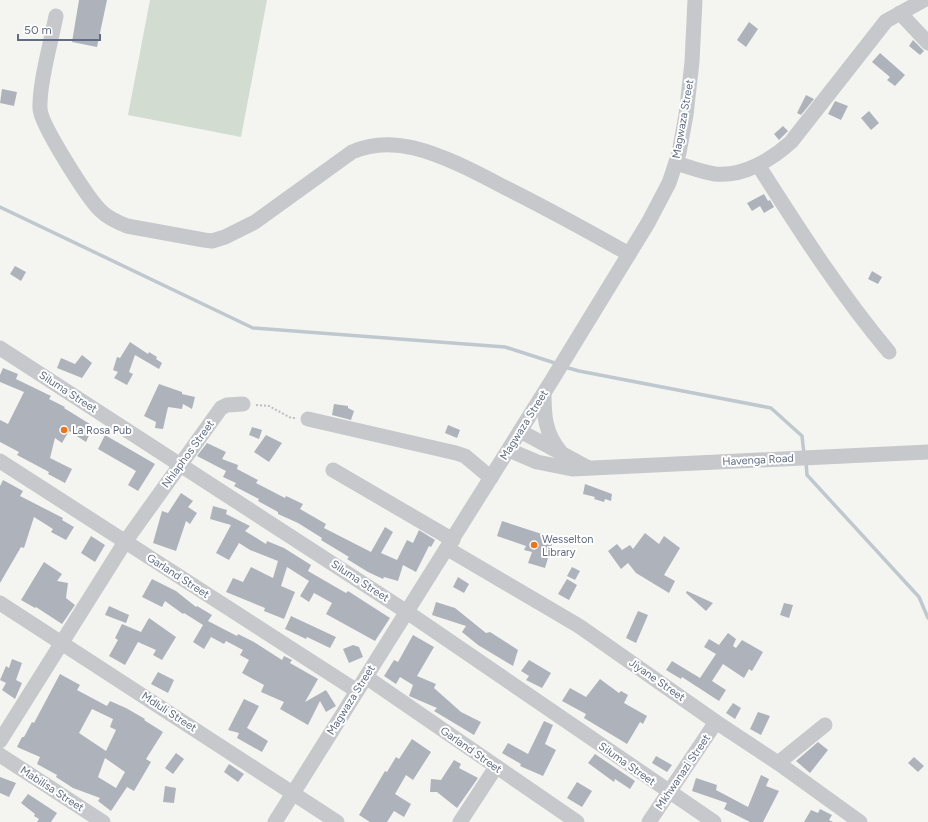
<svg xmlns="http://www.w3.org/2000/svg" width="928" height="822" font-family="Figtree,sans-serif">
<style>
.green{fill:#d3dcd1}
.lines{fill:none;stroke-linecap:round;stroke-linejoin:round}
.stream{stroke:#bfc8cf;stroke-width:3.5}
.building{fill:#aeb3bb;fill-rule:evenodd}
.path{stroke:#bdbec1;stroke-width:2;stroke-dasharray:2 2;stroke-linecap:butt}
.minor{stroke:#c6c8cc;stroke-width:15}
.poi-dot{fill:#f07314;stroke:#fff;stroke-width:1.5}
.labels{text-anchor:middle;dominant-baseline:central;stroke-width:4;stroke-linejoin:round;paint-order:stroke}
.street-label{font-size:11px;fill:#616d84;stroke:#fff}
.poi-label{font-size:11px;fill:#616d84;stroke:#fff;text-anchor:start}
</style>
<rect width="100%" height="100%" fill="#f4f5f0"/>
<path class="green" d="M150,0H267L241,137L128,115Z"/>
<g class="lines">
<g class="stream">
<path d="M0,207L253,328L505,347L558,364"/>
<path d="M565,367L579,371L771,408L802,436L804,454"/>
<path d="M806,462L807,475L919,597L928,618"/>
</g>
</g>
<g class="building">
<path d="M79,0H107L97,47L72,42Z"/>
<path d="M749,22L758,29L746,47L737,40Z"/>
<path d="M913,40L924,51L920,55L909,46Z"/>
<path d="M880,53L905,75L895,86L887,80L890,77L872,62Z"/>
<path d="M2,89L17,92L14,106L0,103Z"/>
<path d="M806,95L814,99L801,115L797,113Z"/>
<path d="M835,101L848,106L841,120L828,114Z"/>
<path d="M869,111L879,123L871,130L861,118Z"/>
<path d="M783,126L788,131L779,140L774,134Z"/>
<path d="M764,194L768,201L770,200L774,207L764,213L760,206L752,211L747,203Z"/>
<path d="M15,266L26,272L21,281L10,274Z"/>
<path d="M872,271L882,277L878,284L868,279Z"/>
<path d="M130,342L148,354L149,352L157,357L156,359L162,363L159,369L135,355L129,372L133,374L127,385L114,378L118,372L113,370L117,357L120,358Z"/>
<path d="M82,355L92,363L82,378L57,368L61,358L75,364Z"/>
<path d="M3,368L18,374L16,379L51,396L49,399L65,407L64,408L93,426L86,442L69,431L62,443L55,438L50,458L72,469L65,483L48,474L49,472L17,455L19,452L0,442V420L8,424L24,392L0,382V375Z"/>
<path d="M159,384L182,392V394L195,397L192,409L183,404L182,409L168,407L163,429L155,428L156,422L144,416Z"/>
<path d="M334,404L348,406V408L354,411L351,420L332,415Z"/>
<path d="M448,425L460,430L457,438L445,433Z"/>
<path d="M252,427L262,430L259,439L249,435Z"/>
<path d="M105,435L155,464L138,491L128,485L136,471L98,449Z"/>
<path d="M266,435L282,443L269,462L254,452Z"/>
<path d="M207,443L226,452L222,459L238,465L237,469L258,480L256,483L285,498L286,496L303,504L300,509L326,524L324,528L371,552L385,527L393,532L381,553L397,560L407,540L413,543L419,530L435,540L431,547L429,546L416,572L403,565L398,581L384,577L383,579L368,572L347,559L349,557L321,540L322,538L298,523L278,514V512L258,501L259,499L234,486L236,483L223,477L226,471L197,456Z"/>
<path d="M3,480L23,491L20,496L63,518L62,520L74,527L66,540L51,532L53,529L34,517L24,548L21,547L0,583V486Z"/>
<path d="M585,484L612,494L611,501L605,499L604,502L594,499L595,497L583,494Z"/>
<path d="M181,493L193,501L188,507L197,513L190,524L186,521L176,551L153,543L162,511L168,513Z"/>
<path d="M213,506L227,510L226,514L250,526L245,531L266,544L267,541L284,548L311,565L308,571L346,593L348,591L390,618L375,641L326,614L332,603L314,593L309,602L300,596L309,581L287,567L281,586L295,592L284,619L264,611L265,608L226,592L233,578L243,582L251,567L273,578L278,561L250,550L239,543L229,560L216,553L231,525L210,519Z"/>
<path d="M502,521L554,538L545,568L528,563L532,552L524,550L526,546L497,536Z"/>
<path d="M645,533L659,544L664,536L680,548L664,575L675,581L669,593L636,573L628,563L621,569L608,551L617,544L622,550L630,545L633,549Z"/>
<path d="M91,536L105,545L95,562L81,553Z"/>
<path d="M44,562L62,574L57,581L68,583L66,598L75,605L62,624L36,607L35,608L21,600Z"/>
<path d="M572,567L580,571L575,580L567,576Z"/>
<path d="M458,577L469,584L464,593L453,587Z"/>
<path d="M152,579L176,591L196,607L197,606L212,615L208,621L237,636L238,634L254,642L282,660L284,656L292,660L290,663L318,679L305,702L326,690L336,706L326,712L320,701L308,725L280,709L284,702L261,692L264,685L242,673L249,660L240,655L243,650L226,641L224,644L211,637L204,649L193,642L203,625L184,613L183,614L165,601L162,607L142,597Z"/>
<path d="M567,579L577,585L569,600L558,594Z"/>
<path d="M687,591L713,603L706,611L686,593Z"/>
<path d="M436,602L455,608L486,633L490,632L518,650L513,666L478,645L462,632L466,626L432,615Z"/>
<path d="M784,603L793,605L789,618L780,615Z"/>
<path d="M109,606L129,615L126,623L105,615Z"/>
<path d="M638,611L648,615L636,643L626,638Z"/>
<path d="M291,616L336,637L330,648L307,637L306,639L285,629Z"/>
<path d="M149,618L176,637L162,660L153,655L156,650L138,642L125,665L109,656L118,640L115,638L122,624L141,632Z"/>
<path d="M728,633L736,639L733,646L736,648L742,640L763,652L752,671L749,669L744,678L723,664L712,681L726,690L719,701L682,677L681,679L666,670L672,661L700,678L716,654L704,647L709,639L719,645Z"/>
<path d="M413,635L434,647L417,676L436,684L434,688L461,712L481,722L474,735L434,711L437,708L409,696L413,685L400,677L396,684L384,676L394,660L398,662Z"/>
<path d="M353,645L359,647L363,657L349,663L343,649Z"/>
<path d="M12,659L22,663L16,680L22,683L15,699L2,690L6,683L0,680L6,666L9,668Z"/>
<path d="M529,660L551,673L542,688L526,680L529,676L521,671Z"/>
<path d="M158,672L174,680L168,693L151,684Z"/>
<path d="M60,674L80,685L77,690L107,706L110,701L126,708L145,719L144,720L163,732L146,759L151,762L134,791L127,787L111,811L98,801L100,798L73,788L56,777L57,775L37,764L40,757L17,747L22,737H24L32,722L34,723ZM92,709L113,719L110,727L116,730L106,751L79,733ZM105,758L125,772L116,788L98,777Z"/>
<path d="M600,679L619,693L621,691L628,695L624,703L647,716L643,724L640,722L627,744L584,718L586,714L562,701L570,688L586,697Z"/>
<path d="M244,699L259,706L247,728L268,741L262,752L237,738L239,733L228,730Z"/>
<path d="M733,703L741,708L735,719L726,713Z"/>
<path d="M758,712L770,716L761,735L750,729Z"/>
<path d="M544,721L553,725L545,744L556,750L543,776L520,766L521,764L502,753L508,743L528,754Z"/>
<path d="M412,739L431,752L413,780L406,775L395,794L411,804L404,817L394,811L387,822H370L359,815L385,771L387,772L396,757L399,759Z"/>
<path d="M818,742L828,750L810,773L796,761Z"/>
<path d="M176,753L184,759L173,774L165,768Z"/>
<path d="M595,754L635,781L630,789L615,779L614,782L588,763Z"/>
<path d="M656,756L672,765L667,772L652,763Z"/>
<path d="M914,757L924,766L918,772L908,763Z"/>
<path d="M454,760L461,764L459,768L478,778L457,808L437,792H430L431,779L441,780Z"/>
<path d="M229,764L244,774L238,782L224,772Z"/>
<path d="M761,775L769,779L766,786L779,791L763,822H750L724,809L727,803L692,791L696,778L717,785L716,790L748,807Z"/>
<path d="M0,777L16,783L9,797L0,793Z"/>
<path d="M577,782L592,791L582,807L567,798Z"/>
<path d="M165,786L176,788L174,803L163,802Z"/>
<path d="M28,794L57,813L51,822H37L39,819L34,816L35,814L21,803Z"/>
<path d="M820,809L832,815L829,820L833,822H804L811,810L818,813Z"/>
</g>
<g class="lines">
<path class="path" d="M256,405L269,406L291,418H297"/>
<g class="minor">
<path d="M900,13L928,43"/>
<path d="M56,16C51,42 39,84 40,109C41,125 88,199 101,211C108,218 117,222 127,226L204,240L212,241L225,237L255,222L352,152C372,143 393,143 414,148C446,156 477,173 506,188C548,209 588,231 629,254"/>
<path d="M676,163C689,167 702,172 715,174C743,177 771,160 791,142L886,21L924,0"/>
<path d="M758,165C799,229 840,294 889,352"/>
<path d="M0,348L407,612L714,822"/>
<path d="M544,393C544,416 545,433 560,451"/>
<path d="M308,419L456,453L465,456L491,478"/>
<path d="M520,431L587,467"/>
<path d="M509,450L537,462L572,469L928,452"/>
<path d="M0,461L357,691"/>
<path d="M333,470L453,540"/>
<path d="M448,549L579,626L716,722L778,763L860,822"/>
<path d="M0,603L337,822"/>
<path d="M366,677L577,822"/>
<path d="M0,741L125,542L221,408L227,405L243,404"/>
<path d="M0,755L103,822"/>
<path d="M778,763L825,725"/>
<path d="M275,822L552,380L648,223L669,183L679,153L686,115L692,62L695,0"/>
<path d="M460,822L496,767"/>
<path d="M649,822L716,722"/>
</g>
</g>
<g class="poi-dot">
<circle cx="64" cy="430" r="4"/>
<circle cx="534" cy="545" r="4"/>
</g>
<g class="labels">
<g class="street-label">
<text transform="translate(683 119) rotate(-80)">Magwaza Street</text>
<text transform="translate(68 392) rotate(33)">Siluma Street</text>
<text transform="translate(524 425) rotate(-58)">Magwaza Street</text>
<text transform="translate(188 454) rotate(-54)">Nhlaphos Street</text>
<text transform="translate(758 460) rotate(-3)">Havenga Road</text>
<text transform="translate(178 576) rotate(33)">Garland Street</text>
<text transform="translate(360 581) rotate(33)">Siluma Street</text>
<text transform="translate(657 680) rotate(35)">Jiyane Street</text>
<text transform="translate(351 700) rotate(-58)">Magwaza Street</text>
<text transform="translate(169 712) rotate(33)">Mdluli Street</text>
<text transform="translate(471 750) rotate(35)">Garland Street</text>
<text transform="translate(627 764) rotate(35)">Siluma Street</text>
<text transform="translate(683 772) rotate(-56)">Mkhwanazi Street</text>
<text transform="translate(52 789) rotate(33)">Mabilisa Street</text>
</g>
<g class="poi-label">
<text x="72" y="430">La Rosa Pub</text>
<text x="542" y="539">Wesselton<tspan x="542" dy="13">Library</tspan></text>
</g>
</g>
<path d="M18 34v6h82v-6" fill="none" stroke="#616d84" stroke-width="2"/>
<text x="24" y="34" font-size="12" fill="#616d84" stroke="#ffffff" stroke-width="3" paint-order="stroke">50 m</text>
</svg>
